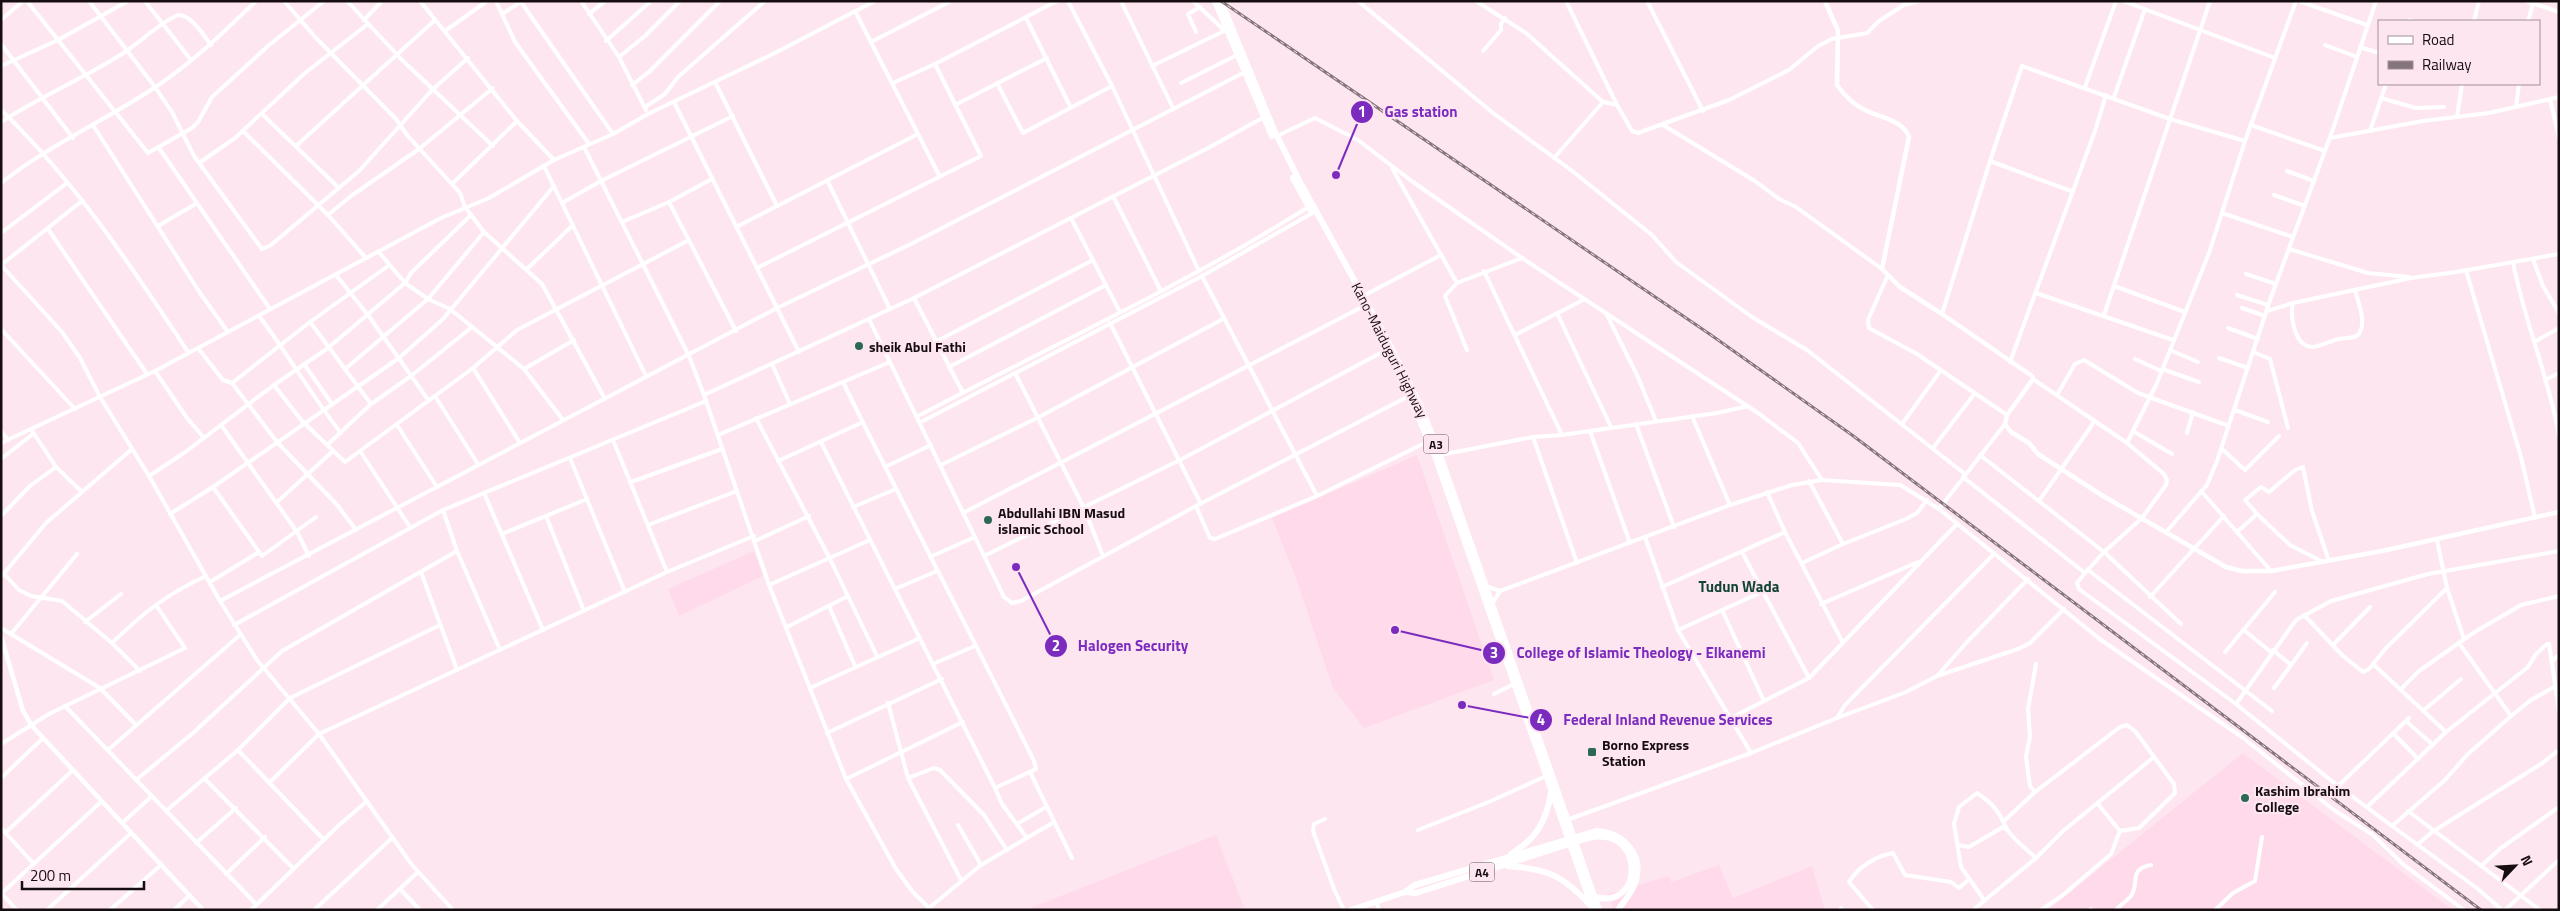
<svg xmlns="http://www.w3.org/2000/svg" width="2560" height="911" font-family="'Titillium Web',sans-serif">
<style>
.built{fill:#ffdaeb}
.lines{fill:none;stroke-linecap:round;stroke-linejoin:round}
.minor{stroke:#fff;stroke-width:4}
.tertiary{stroke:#fff;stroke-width:4.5}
.trunk{stroke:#fff;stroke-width:6}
.rail-casing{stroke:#84747c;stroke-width:3}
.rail{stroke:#fee6f1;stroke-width:1;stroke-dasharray:4;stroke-linecap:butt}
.poi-dot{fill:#2b6956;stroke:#fee6f1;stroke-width:2}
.labels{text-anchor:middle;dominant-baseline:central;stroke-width:4.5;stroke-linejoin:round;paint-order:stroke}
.shield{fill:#fee6f1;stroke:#5c4e54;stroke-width:1}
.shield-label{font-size:12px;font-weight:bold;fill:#160d11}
.poi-label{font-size:14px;font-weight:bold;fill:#160d11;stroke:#fee6f1;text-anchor:start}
.street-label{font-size:14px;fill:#160d11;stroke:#fee6f1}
.neighbourhood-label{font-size:15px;font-weight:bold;fill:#104334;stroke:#fee6f1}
.leader{fill:none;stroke:#7b2cbf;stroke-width:2}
.callout-dot{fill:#7b2cbf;stroke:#fee6f1;stroke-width:2}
.mark-label{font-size:15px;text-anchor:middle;font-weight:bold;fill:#fff}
.callout-label{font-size:15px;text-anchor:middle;font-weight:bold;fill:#7b2cbf;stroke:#fee6f1;stroke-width:4.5;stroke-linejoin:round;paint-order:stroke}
</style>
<rect width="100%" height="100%" fill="#fee6f1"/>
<g class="built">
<path d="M1417,455L1494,680L1364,728L1333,688L1297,581L1272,518Z"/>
<path d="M754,551L763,576L679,616L668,589Z"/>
<path d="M2243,753L2453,910H2048Z"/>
<path d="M1216,835L1245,910H1025Z"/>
<path d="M1719,865L1733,898L1812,866L1825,910H1614L1608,894L1669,876L1671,882Z"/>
</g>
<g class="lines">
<g class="minor">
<path d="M27,1L148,153L192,128L198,122L212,97L268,46L324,1"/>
<path d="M89,1L155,87L172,112L194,156L262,249L271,245L359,171L433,89L468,58"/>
<path d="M145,1L191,60"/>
<path d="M284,1L316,38L396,119L407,135L460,193L465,207L484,232L542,284L605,399"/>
<path d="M347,1L402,60L493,146"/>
<path d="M420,1L517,121L554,160"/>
<path d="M496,1L515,42L589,144"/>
<path d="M581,1L619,57L646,110"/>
<path d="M1068,1L1112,86L1199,271"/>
<path d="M1121,1L1173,108"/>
<path d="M1193,1L1225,31"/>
<path d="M1358,1L1493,113L1571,170L1652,235L1676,262L1752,317L1807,350L1965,474"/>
<path d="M1476,1L1526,33L1603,102L1617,105L1632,131L1638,133L1729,100L1789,70L1818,46L1832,39L1867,33L1879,21L1904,5L1919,1"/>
<path d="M1566,1L1617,105"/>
<path d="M1647,1L1703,111"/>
<path d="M2123,1L2275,58"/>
<path d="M2299,1L2367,25"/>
<path d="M2526,1L2559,12"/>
<path d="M521,2L613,134"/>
<path d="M855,11L939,175"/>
<path d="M502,14L522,1"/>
<path d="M589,14L605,1"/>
<path d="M1026,18L1071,108"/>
<path d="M1,20L23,1"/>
<path d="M364,20L382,1"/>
<path d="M2410,20L2412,21"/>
<path d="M2474,21L2479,1"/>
<path d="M2528,21L2533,4"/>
<path d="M445,31L487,1"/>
<path d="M1196,32L1188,14L1200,7"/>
<path d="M606,41L651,1"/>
<path d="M871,42L951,1"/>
<path d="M1,44L73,138"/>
<path d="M2325,45L2357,57"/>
<path d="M2360,47L2379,53"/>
<path d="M1483,51L1501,30V24L1505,18"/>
<path d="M619,57L645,36L680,1"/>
<path d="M1,66L58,40L128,1"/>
<path d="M1152,66L1224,31"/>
<path d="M715,82L777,206"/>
<path d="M893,83L935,64L1057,1"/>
<path d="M997,83L1023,133L1112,86"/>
<path d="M1181,83L1237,55"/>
<path d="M632,85L649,72L720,1"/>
<path d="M2085,87L2116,1"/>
<path d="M2114,97L2145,9"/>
<path d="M2381,98L2416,108L2444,107"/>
<path d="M2550,99L2559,138"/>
<path d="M674,102L799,352"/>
<path d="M955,105L1047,58"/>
<path d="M645,107L665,94L678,77L765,1"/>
<path d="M2516,107L2519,84"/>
<path d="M1,110C75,181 132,267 188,352"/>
<path d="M262,114L339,188"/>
<path d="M2457,117L2462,84"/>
<path d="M1,122C41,96 85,78 125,52C143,40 159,23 178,15C192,15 203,35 211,45"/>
<path d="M93,125L200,293L228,332"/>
<path d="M1663,125L1755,181L1779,199L1796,207L1882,269"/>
<path d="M2251,125L2325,151"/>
<path d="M243,131L328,215L366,258"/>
<path d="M2370,131L2386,84"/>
<path d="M1277,136L1315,118L1358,140L1413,182L1522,258L1758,413L1798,443L1822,480"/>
<path d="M2330,138L2423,121L2489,113L2559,97"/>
<path d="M2245,141L2296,1"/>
<path d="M296,146L435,20"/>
<path d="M584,147L689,356L704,395L769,585L846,779L896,869L912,891L931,910"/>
<path d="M159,148L270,309"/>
<path d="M1554,158L1603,102"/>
<path d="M1990,161L2022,66L2170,119L2245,141L2209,253L2157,383L2127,443"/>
<path d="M199,163L235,138L305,73L368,24"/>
<path d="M544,166L646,376"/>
<path d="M1392,168L1457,283"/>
<path d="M2287,171L2314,181"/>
<path d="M827,180L890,309"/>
<path d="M1,183C48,146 104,121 154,88C192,63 224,32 256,1"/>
<path d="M452,184L517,121"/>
<path d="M2274,195L2305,206"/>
<path d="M1113,196L1161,291"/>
<path d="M82,201L1,265L62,332L80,358L100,397L149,476L220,601L257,660L319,734L412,865L453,910"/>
<path d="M669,202L736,331"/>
<path d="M562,203L601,181L733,116"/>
<path d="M2222,213L2293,237"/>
<path d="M328,215L351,196L419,149L493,88"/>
<path d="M1071,218L1120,312"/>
<path d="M622,222L669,202L712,179"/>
<path d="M158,226L197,203"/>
<path d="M736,227L918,134"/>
<path d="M48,229L147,374"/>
<path d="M1,233L67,183"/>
<path d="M2289,249L2368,273L2409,277"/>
<path d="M378,251L405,283L428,299L450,309L524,369L563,420"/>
<path d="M2533,259L2543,286L2559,313"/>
<path d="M2513,262C2524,321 2549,377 2559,436"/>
<path d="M757,268L981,156L935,64"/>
<path d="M527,269L572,226"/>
<path d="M2466,270L2521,457L2535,518"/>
<path d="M1484,271L1562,435"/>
<path d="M2246,274L2276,284"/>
<path d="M336,275L368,315L429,401"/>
<path d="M1202,276L1317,496"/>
<path d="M1887,277L1868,320L1869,328L1917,354L2007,415"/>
<path d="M2114,286L2185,312"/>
<path d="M2036,293L2173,340"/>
<path d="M2237,295L2268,305"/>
<path d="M1363,296L1441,255"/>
<path d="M914,298L963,393"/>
<path d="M2293,303C2290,316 2294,347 2313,347C2321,346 2331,341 2339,339C2346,337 2356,340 2360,332C2366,320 2358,302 2355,290"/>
<path d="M2242,308L2265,316"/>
<path d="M2267,311L2293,303L2411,278L2456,272L2559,254"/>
<path d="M1557,313L1611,427"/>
<path d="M1606,313L1637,375L1656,421"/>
<path d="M1942,314L1990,161L2071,191"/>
<path d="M2104,315L2210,1"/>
<path d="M259,316C288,354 311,395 341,433"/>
<path d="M869,319L1004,597L1012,603L1021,601L1196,506L1409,396"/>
<path d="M310,322L371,404"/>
<path d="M1110,323L1201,504"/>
<path d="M2228,328L2258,339"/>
<path d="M1,329L75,409"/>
<path d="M1515,335L1585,299"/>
<path d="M2536,341L2559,328"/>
<path d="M935,342L1093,260"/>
<path d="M198,348L223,380L232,383L277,442L338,506L356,530"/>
<path d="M1467,350L1445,296L1457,283L1522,258"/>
<path d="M2170,350L2198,362"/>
<path d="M2253,352L2270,359L2288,428"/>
<path d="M2219,358L2248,368"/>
<path d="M2135,359L2161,371"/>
<path d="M2010,362L2095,131L2106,95"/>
<path d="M304,364L332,404"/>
<path d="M772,364L790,404"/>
<path d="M949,367L1106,285"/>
<path d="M473,368L520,443"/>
<path d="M345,369L428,299L484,232"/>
<path d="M524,369L574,340"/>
<path d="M2162,369L2199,382"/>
<path d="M155,371L187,418L204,438"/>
<path d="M1015,373L1084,508L1103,556"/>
<path d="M2545,380L2559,373"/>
<path d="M232,383L310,322L388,266"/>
<path d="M274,385L302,421L345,462L473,368L517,330L689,240"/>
<path d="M704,395L914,298L1210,147L1264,117"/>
<path d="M2057,395L2075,364L2084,360L2138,393L2229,426"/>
<path d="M435,396L478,464"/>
<path d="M2235,410L2268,422"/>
<path d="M918,416C1049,347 1185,285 1310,206"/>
<path d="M1692,416L1730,505"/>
<path d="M756,418L830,559L877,656"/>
<path d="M921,422L1202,276L1314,212"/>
<path d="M1636,424L1674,527"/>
<path d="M1902,424L1941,370"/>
<path d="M221,425L297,532L309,556"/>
<path d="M397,425L437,487"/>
<path d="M31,429L56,467L81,491"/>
<path d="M1,431L8,440"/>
<path d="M1590,431L1630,543"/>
<path d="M2133,431L2172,454"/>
<path d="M2187,433L2193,412"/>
<path d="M718,435L890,362"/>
<path d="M1533,437L1577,563"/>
<path d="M613,440L667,572"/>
<path d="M821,442L995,788L1036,769L1034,761C971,634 905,509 843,382"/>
<path d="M1,443L155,371L441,218L489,198L554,160L613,134L648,114L773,54L875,1"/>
<path d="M327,445L371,404L411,376L472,327"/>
<path d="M1933,448L1975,393"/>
<path d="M2222,449L2245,470L2279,436"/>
<path d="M360,451L410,527"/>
<path d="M1440,455L1533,437L1562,435L1717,413L1748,406"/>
<path d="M1980,455L2104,552L2181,624"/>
<path d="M570,458L625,592"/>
<path d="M1,459L33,434"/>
<path d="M778,461L863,422"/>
<path d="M941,465L1037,418L1223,319"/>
<path d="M885,467L931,445"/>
<path d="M149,476L184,453L274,385L328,348L405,283L411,273L471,215"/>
<path d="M1963,477L2085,573L2104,552L2142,518L2166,485L2167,480L2164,474L2127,443L2033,379"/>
<path d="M1809,481L1843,544"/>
<path d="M631,482L722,449"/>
<path d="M213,487L262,556L316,517"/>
<path d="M2201,491L2271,571"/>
<path d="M1767,492L1785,532L1843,643"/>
<path d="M484,493L543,630"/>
<path d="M2039,501L2094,422"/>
<path d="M276,503L333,451"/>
<path d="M1196,506L1210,538L1215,539L1317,496L1429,441"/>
<path d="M853,507L896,489"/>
<path d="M1939,509L2005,424"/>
<path d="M443,510L457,551L500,650"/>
<path d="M963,513L1364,306"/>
<path d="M170,514L213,487L399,358L443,319L554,186"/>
<path d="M2257,514L2245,500L2261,487L2269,492L2295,470L2303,467L2312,511L2329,561"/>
<path d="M1,516L30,486L56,467"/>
<path d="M546,516L584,611"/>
<path d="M648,525L737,491"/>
<path d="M2166,532L2207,485L2217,461L2270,300L2333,129L2376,1"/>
<path d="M2237,532L2257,514L2290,545L2323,562"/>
<path d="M502,534L587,499"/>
<path d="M1645,537L1678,630L1751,753"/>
<path d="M2437,540L2447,588L2464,639"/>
<path d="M755,541L809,516"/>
<path d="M1742,552L1809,678"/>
<path d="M984,556L1180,460L1388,349"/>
<path d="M930,557L975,537"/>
<path d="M1802,563L1843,544L1906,519L1917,513L1927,500"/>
<path d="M2088,570L2272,711"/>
<path d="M421,572L457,670"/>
<path d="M2085,573L2077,583L2079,589L2236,704L2338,786L2392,826L2445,780L2467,755L2511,716L2531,700L2554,687"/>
<path d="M4,574L19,590L31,596L62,601L112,643L140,671"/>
<path d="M1,577L46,523L132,449"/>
<path d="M210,582L259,552"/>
<path d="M769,585L870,540"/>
<path d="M1486,586L1500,591"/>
<path d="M1662,587L1785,532"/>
<path d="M895,589L937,571"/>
<path d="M2150,597L2224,516"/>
<path d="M220,601L777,308L911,244L1245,72"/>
<path d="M1492,604L1500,591L1730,505L1792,485L1822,480L1900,485L1939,509L2101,640L2242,737L2334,810L2373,835L2404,865L2464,910"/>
<path d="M1821,604L1918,562"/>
<path d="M829,606L855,666"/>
<path d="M1722,610L1764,701"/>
<path d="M2304,615L2342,655L2363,672L2369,669L2386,648L2447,588"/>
<path d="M85,622L121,594"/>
<path d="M234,625L443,510L706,401"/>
<path d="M787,627L848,596"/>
<path d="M1,628L100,688L136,725"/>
<path d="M1678,630L1764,591"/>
<path d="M2244,630L2272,653"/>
<path d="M11,634L77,554"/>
<path d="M112,643C143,613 167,594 206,576"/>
<path d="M2459,643L2511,716"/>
<path d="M2333,645L2370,607"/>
<path d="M2273,650L2291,665L2274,688"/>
<path d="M2225,652L2275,592"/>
<path d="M2552,661L2559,655"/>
<path d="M933,664L975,646"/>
<path d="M2373,664L2446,732"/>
<path d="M2291,665L2307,643"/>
<path d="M1938,675L1967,642L2028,579"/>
<path d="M810,688L920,638"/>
<path d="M2401,689L2419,671L2473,633L2521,605L2559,596"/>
<path d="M1494,694L1514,684"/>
<path d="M888,703L908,778L961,880"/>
<path d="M2236,704L2296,620L2331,601L2428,574L2559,551"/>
<path d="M65,706L256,904"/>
<path d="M2424,710L2461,679"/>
<path d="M1731,718L1809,678L1956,525"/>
<path d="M1837,718L1845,705L1994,554"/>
<path d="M2406,721L2433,745"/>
<path d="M827,733L942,679"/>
<path d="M2393,733L2418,759"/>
<path d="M1,744L49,714L185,648L156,605"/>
<path d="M108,750L241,634"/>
<path d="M238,750L324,840"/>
<path d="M1030,772L1072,858"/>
<path d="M1,778L42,739"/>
<path d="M908,778L934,768L940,770L984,815L1007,850"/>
<path d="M205,779L293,868"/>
<path d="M846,779L963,722"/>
<path d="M136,780L193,733L282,651L457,551"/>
<path d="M270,782L319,734L667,572L754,536"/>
<path d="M2338,786L2409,718"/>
<path d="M995,788L1002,804L1027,838"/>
<path d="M2035,792L2030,786L2026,757L2030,736L2028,709L2036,664"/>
<path d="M2367,807L2446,732L2528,667L2536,654L2547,644H2549L2559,711"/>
<path d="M166,811L238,750L290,698L440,625"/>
<path d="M2408,811L2540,910"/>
<path d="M1325,819L1314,824L1313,831L1334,889L1344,910"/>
<path d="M1567,820L1751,753L1837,718L1906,692L1937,676L2018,649L2030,643L2064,609"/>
<path d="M2005,820L2035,792L2120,727L2127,725L2135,731L2174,784L2175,793L2139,828L2120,831L2098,804"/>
<path d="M122,823L152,796"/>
<path d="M1017,824L1046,807"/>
<path d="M958,825L981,865"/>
<path d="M2392,826L2478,889L2502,910"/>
<path d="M1,828L34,864"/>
<path d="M1418,830L1491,801L1546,776"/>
<path d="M5,833L73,770"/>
<path d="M196,843L236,808"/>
<path d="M1958,845L1969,847L2003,827L2007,830"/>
<path d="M2417,845L2432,832L2541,764L2559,750"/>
<path d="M2481,866L2501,848L2559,807"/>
<path d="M226,874L265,837"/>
<path d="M400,889L420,910"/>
<path d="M1,893L17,910"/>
<path d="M2,893L102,801"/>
<path d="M1984,900L1961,867L1954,824L1959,807L1977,793C1995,805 1998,811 2007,829C2013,840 2028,850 2036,858"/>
<path d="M1376,901L1379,910"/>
<path d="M929,908L981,865L1054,822"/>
<path d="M1841,908L1842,910"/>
<path d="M47,910L131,833"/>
<path d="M110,910L161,865"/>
<path d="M174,910L190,895"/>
<path d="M251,910L338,826L367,801"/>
<path d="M314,910L392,838"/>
<path d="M377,910L418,872"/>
<path d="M1873,910L1849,882C1858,867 1876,856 1893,853L1905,875L1951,882L1959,888L1968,880"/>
<path d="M1973,910L2036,858L2063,831L2154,757"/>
<path d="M2041,910L2063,895L2111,854L2120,831"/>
<path d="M2090,910L2091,909"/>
<path d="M2116,910C2120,905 2127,901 2131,896C2140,883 2128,869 2151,865"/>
<path d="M2215,910L2233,893L2255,881L2262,837"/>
<path d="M2505,910L2559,860"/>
</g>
<g class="tertiary">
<path d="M1825,1L1838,31L1837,85C1844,95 1852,103 1863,109C1877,117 1904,120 1909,137L1882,269L1900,287L1942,314L2032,376L2033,379L2007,415L2005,424L2011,432L2029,443L2038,454L2103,496L2226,567L2242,571H2271L2382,551L2559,512"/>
<path d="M1,636L23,711L32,726L203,910"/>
</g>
<g class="trunk">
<path d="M1215,1L1272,136"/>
<path d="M1221,1L1274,130L1301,184L1388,341L1421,407L1440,455L1599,910"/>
<path d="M1293,178L1311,211"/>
<path d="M1390,353L1434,453L1593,910"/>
<path d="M1511,854C1536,839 1546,822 1551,793"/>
<path d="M1508,866C1547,869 1563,875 1590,905"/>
<path d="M1405,892L1416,893L1588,838C1645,824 1645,911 1595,897"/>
<path d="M1351,910L1405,892L1415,885L1597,831C1624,833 1645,856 1635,883C1632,893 1624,901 1618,910"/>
</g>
<g class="rail-casing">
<path id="rail" d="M1221,1L1711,335L1852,435L2481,910"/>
</g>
<use href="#rail" class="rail"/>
</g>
<g class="poi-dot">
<circle cx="859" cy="346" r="5"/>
<circle cx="988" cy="520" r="5"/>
<rect x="1587" y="747" width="10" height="10" rx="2.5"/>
<circle cx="2245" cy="798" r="5"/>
</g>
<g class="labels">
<g class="shield">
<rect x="1423.5" y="434.5" width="25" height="19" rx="4"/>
<rect x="1469.5" y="862.5" width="25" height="19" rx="4"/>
</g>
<g class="shield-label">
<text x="1436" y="444">A3</text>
<text x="1482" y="872">A4</text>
</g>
<g class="poi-label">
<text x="869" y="346">sheik Abul Fathi</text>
<text x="998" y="512">Abdullahi IBN Masud<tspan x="998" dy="16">islamic School</tspan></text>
<text x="1602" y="744">Borno Express<tspan x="1602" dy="16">Station</tspan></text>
<text x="2255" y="790">Kashim Ibrahim<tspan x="2255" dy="16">College</tspan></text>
</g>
<g class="street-label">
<text transform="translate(1390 350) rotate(63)">Kano-Maiduguri Highway</text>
</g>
<g class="neighbourhood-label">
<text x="1739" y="586">Tudun Wada</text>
</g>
</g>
<path class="leader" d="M1336 175L1362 112M1016 567L1056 646M1395 630L1494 653M1462 705L1541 720"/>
<g class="callout-dot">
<circle cx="1336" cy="175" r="5"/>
<circle cx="1016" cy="567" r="5"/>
<circle cx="1395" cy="630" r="5"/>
<circle cx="1462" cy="705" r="5"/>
<circle cx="1362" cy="112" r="12"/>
<circle cx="1056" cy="646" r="12"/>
<circle cx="1494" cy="653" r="12"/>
<circle cx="1541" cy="720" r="12"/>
</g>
<g class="mark-label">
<text x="1362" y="117">1</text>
<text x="1056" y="651">2</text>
<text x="1494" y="658">3</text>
<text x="1541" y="725">4</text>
</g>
<g class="callout-label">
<text x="1421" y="117">Gas station</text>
<text x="1133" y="651">Halogen Security</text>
<text x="1641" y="658">College of Islamic Theology - Elkanemi</text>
<text x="1668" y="725">Federal Inland Revenue Services</text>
</g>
<rect width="2560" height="911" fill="none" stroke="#160d11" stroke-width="5"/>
<rect x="2378" y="20" width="162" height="65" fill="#fee6f1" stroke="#a18f97"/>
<rect x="2388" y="36" width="25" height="8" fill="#ffffff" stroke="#a18f97"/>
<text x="2422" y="45" font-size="15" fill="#160d11">Road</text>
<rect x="2388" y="61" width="25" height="8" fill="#84747c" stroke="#a18f97"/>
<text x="2422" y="70" font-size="15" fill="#160d11">Railway</text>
<g transform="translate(2515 866) rotate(65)" stroke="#fee6f1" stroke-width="4" paint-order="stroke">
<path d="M0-4L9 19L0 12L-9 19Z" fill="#160d11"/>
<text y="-8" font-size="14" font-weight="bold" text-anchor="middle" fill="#160d11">N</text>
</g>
<path d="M22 881v8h122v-8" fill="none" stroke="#160d11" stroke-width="2.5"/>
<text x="30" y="881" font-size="15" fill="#160d11" stroke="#fee6f1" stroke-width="4" paint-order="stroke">200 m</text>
</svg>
